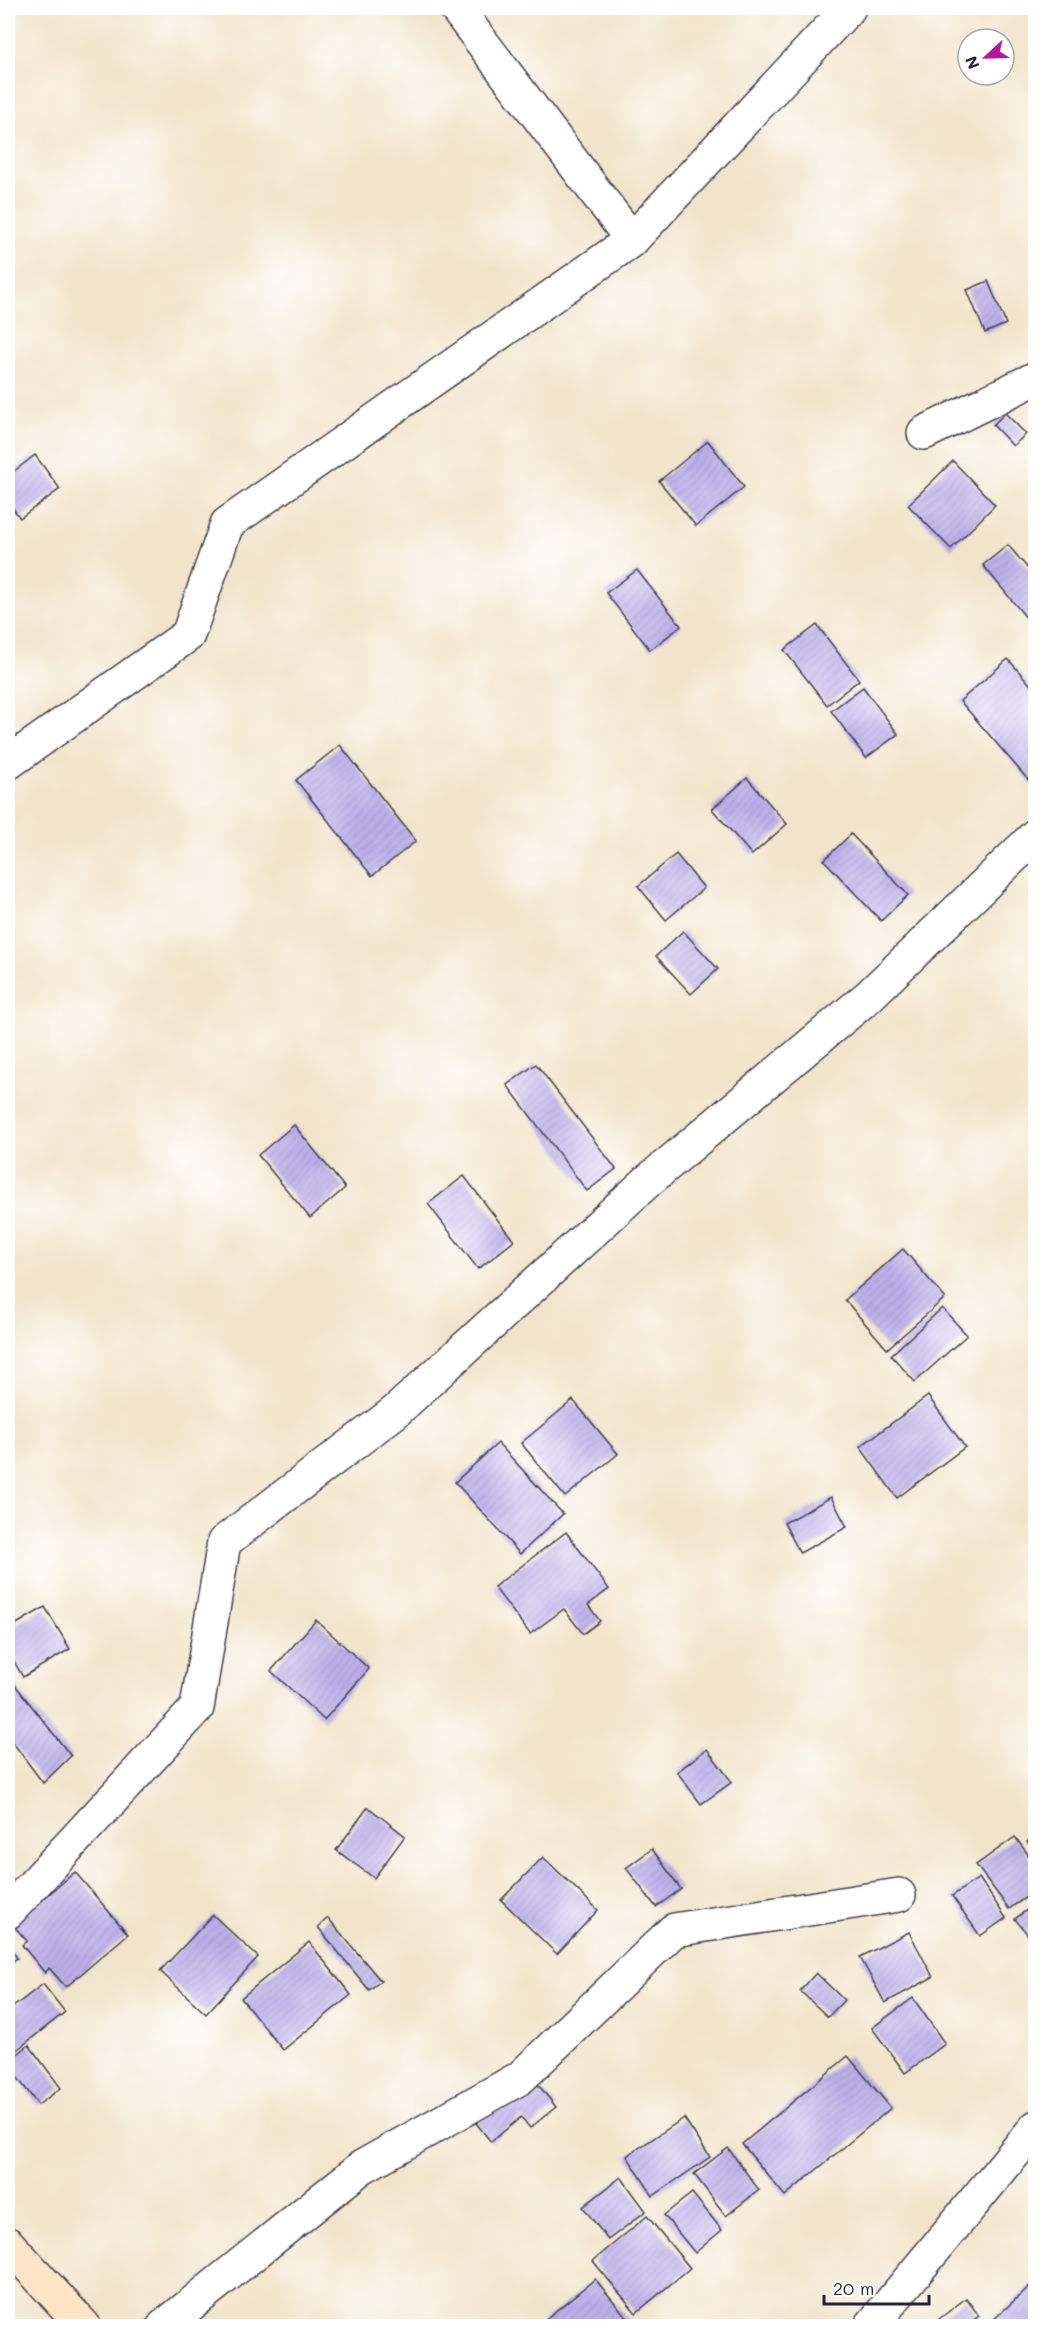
<svg xmlns="http://www.w3.org/2000/svg" width="1043" height="2334" font-family="Mali,sans-serif">
<style>
.building{fill:url(#building-hatch)}
.lines{fill:none;stroke-linecap:round;stroke-linejoin:round}
.street-casing{stroke:#413f50;stroke-width:36}
.secondary-casing{stroke:#413f50;stroke-width:36}
.street{stroke:#fff;stroke-width:33}
.secondary{stroke:#ffe4c6;stroke-width:33}
</style>
<defs>
<pattern id="building-hatch" width="6" height="6" patternUnits="userSpaceOnUse" patternTransform="scale(1.5)"><rect width="6" height="6" fill="#bdb0ea"/><path d="M-1 1l2-2M0 6l6-6M5 7l2-2" fill="none" stroke="#a297ca"/></pattern>
</defs>
<rect width="100%" height="100%" fill="#fff"/>
<filter id="ink" filterUnits="userSpaceOnUse"><feTurbulence type="fractalNoise" baseFrequency=".0167" numOctaves="2"/><feDisplacementMap in="SourceGraphic" scale="12" xChannelSelector="R" yChannelSelector="G"/><feConvolveMatrix kernelMatrix="1 2 1 2 8 2 1 2 1" color-interpolation-filters="sRGB"/></filter>
<filter id="wash" filterUnits="userSpaceOnUse"><feTurbulence type="fractalNoise" baseFrequency=".008" numOctaves="4" result="noise"/><feDisplacementMap in="SourceGraphic" scale="24" xChannelSelector="R" yChannelSelector="G"/><feGaussianBlur stdDeviation="1.35" result="paint"/><feColorMatrix in="noise" values="0 0 0 0 0 0 0 0 0 0 0 0 0 0 0 0 0 1.4 0 .05"/><feComposite in="paint" operator="in"/></filter>
<g filter="url(#wash)">
<rect width="100%" height="100%" fill="#f2e4ca"/>
<g id="blocks">
<g class="building">
<path d="M988,281L1006,324L985,333L967,290Z"/>
<path d="M1005,413L1026,434L1013,446L993,425Z"/>
<path d="M708,441L744,487L696,526L659,481Z"/>
<path d="M35,455L60,489L20,518L8,502V476Z"/>
<path d="M953,461L995,505L951,549L908,505Z"/>
<path d="M1008,545L1036,578V614L1028,620L983,565Z"/>
<path d="M637,570L681,626L650,650L606,593Z"/>
<path d="M817,625L859,680L827,705L784,650Z"/>
<path d="M1008,659L1036,691V789L960,701Z"/>
<path d="M863,687L898,734L866,758L831,711Z"/>
<path d="M340,745L416,841L372,876L296,780Z"/>
<path d="M747,778L787,824L752,855L712,809Z"/>
<path d="M851,834L908,895L881,921L824,860Z"/>
<path d="M676,854L704,888L666,920L638,886Z"/>
<path d="M683,931L718,969L691,994L656,956Z"/>
<path d="M536,1064L616,1169L587,1191L507,1085Z"/>
<path d="M294,1125L345,1188L310,1218L258,1155Z"/>
<path d="M464,1176L514,1241L478,1269L428,1204Z"/>
<path d="M903,1249L945,1298L887,1349L845,1300Z"/>
<path d="M942,1308L967,1335L915,1382L891,1355Z"/>
<path d="M928,1396L965,1447L897,1498L860,1447Z"/>
<path d="M573,1400L618,1454L565,1497L521,1443Z"/>
<path d="M498,1443L563,1514L520,1554L455,1482Z"/>
<path d="M831,1497L847,1527L800,1553L784,1523Z"/>
<path d="M566,1532L609,1589L588,1605L600,1621L583,1634L564,1609L530,1634L494,1587Z"/>
<path d="M45,1607L70,1649L23,1677L8,1651V1629Z"/>
<path d="M316,1620L369,1669L324,1720L271,1671Z"/>
<path d="M8,1676L71,1756L43,1783L8,1736Z"/>
<path d="M707,1749L732,1782L701,1804L677,1772Z"/>
<path d="M368,1807L405,1836L374,1878L336,1850Z"/>
<path d="M1036,1834V1851L1027,1842Z"/>
<path d="M1015,1837L1036,1865V1890L1009,1909L976,1865Z"/>
<path d="M652,1849L681,1889L656,1907L626,1868Z"/>
<path d="M543,1857L598,1910L557,1954L501,1900Z"/>
<path d="M75,1872L128,1934L66,1987L49,1968L45,1973L22,1945L27,1941L13,1925Z"/>
<path d="M979,1878L1006,1918L980,1936L952,1896Z"/>
<path d="M1036,1903V1945L1015,1919Z"/>
<path d="M213,1915L258,1957L206,2014L160,1971Z"/>
<path d="M328,1918L381,1981L369,1990L318,1927Z"/>
<path d="M909,1932L933,1977L885,2003L860,1957Z"/>
<path d="M309,1942L351,1995L283,2050L241,1998Z"/>
<path d="M8,1944L17,1958L8,1965Z"/>
<path d="M816,1973L844,2000L828,2017L800,1991Z"/>
<path d="M43,1984L65,2012L8,2057V2011Z"/>
<path d="M913,1998L945,2044L905,2073L872,2028Z"/>
<path d="M29,2045L61,2088L38,2105L8,2065V2062Z"/>
<path d="M848,2056L891,2108L785,2196L742,2144Z"/>
<path d="M532,2077L556,2107L530,2128L521,2117L491,2142L476,2123Z"/>
<path d="M684,2118L710,2157L653,2196L627,2156Z"/>
<path d="M728,2148L759,2190L726,2216L694,2174Z"/>
<path d="M621,2177L646,2211L608,2240L583,2207Z"/>
<path d="M692,2193L722,2230L695,2253L664,2215Z"/>
<path d="M647,2216L690,2268L636,2313L593,2261Z"/>
<path d="M595,2279L629,2320L621,2326H537Z"/>
<path d="M1031,2285L1036,2290V2326H996L992,2321Z"/>
<path d="M966,2298L979,2316L965,2326H945L939,2319Z"/>
</g>
</g>
</g>
<g filter="url(#ink)">
<use href="#blocks" fill-opacity="0" stroke="#413f50" stroke-width="1.5"/>
<g class="lines">
<g class="street-casing">
<g id="street">
<path d="M456,8L632,240"/>
<path d="M924,433L1036,378"/>
<path d="M8,763L188,635L227,524L632,240L849,8"/>
<path d="M8,1912L197,1708L224,1542L395,1412L649,1180L869,996L1036,835"/>
<path d="M164,2326L362,2167L520,2078L674,1930L899,1895"/>
<path d="M871,2326L1036,2127"/>
</g>
</g>
<g class="secondary-casing">
<path id="secondary" d="M8,2244L84,2326"/>
</g>
<use href="#street" class="street"/>
<use href="#secondary" class="secondary"/>
</g>
</g>
<rect width="1043" height="2334" fill="none" stroke="#fff" stroke-width="30"/>
<g transform="translate(986 57) rotate(248)"><circle r="28" fill="#ffffff" stroke="#a7a7b1" stroke-width="1.5"/>
<path d="M0-4.5L10 22L0 15L-10 22Z" fill="#b5179e"/>
<text y="-9" font-size="16" font-weight="bold" text-anchor="middle" fill="#22223b">N</text>
</g>
<path d="M824 2295v9h105v-9" fill="none" stroke="#22223b" stroke-width="3"/>
<text x="833" y="2295" font-size="18" fill="#22223b" stroke="#ffffff" stroke-width="4.5" paint-order="stroke">20 m</text>
</svg>
